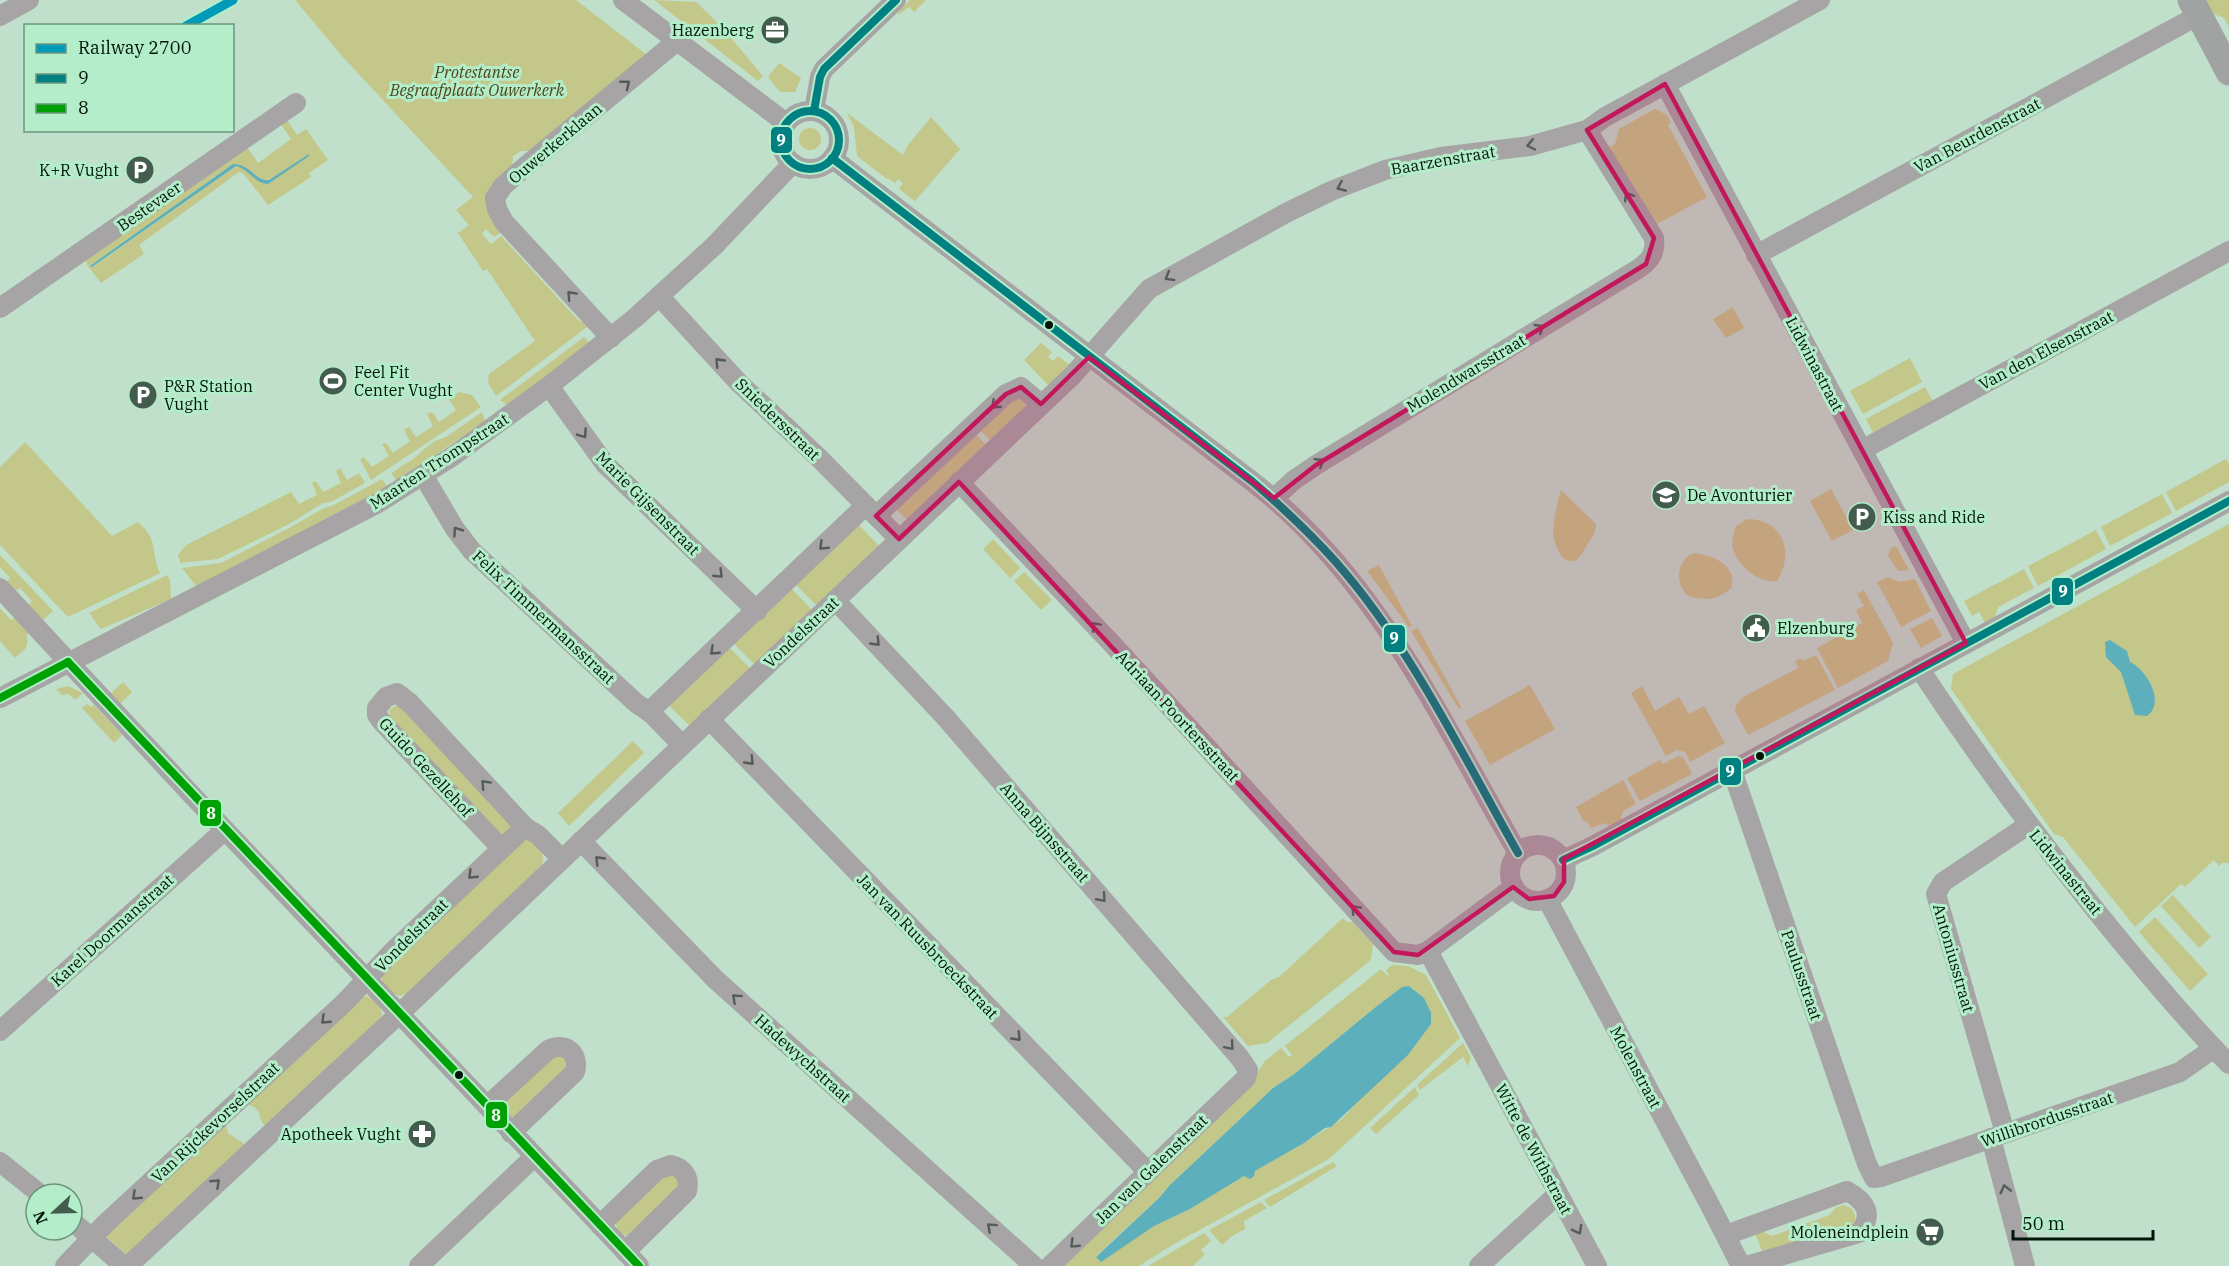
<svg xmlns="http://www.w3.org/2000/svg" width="2229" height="1266" font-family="'IBM Plex Serif',serif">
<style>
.green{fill:#c3c789;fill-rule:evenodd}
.water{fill:#5cafbb}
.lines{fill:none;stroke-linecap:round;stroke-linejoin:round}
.street{stroke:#a6a4a5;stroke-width:20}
.secondary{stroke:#a1a3a2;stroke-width:27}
.bus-1-casing{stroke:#b3edc9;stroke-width:12}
.bus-2-casing{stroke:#b3edc9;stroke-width:12}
.bus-1{stroke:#008080;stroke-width:8}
.bus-2{stroke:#00a104;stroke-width:8}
.rail-1-casing{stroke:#b3edc9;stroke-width:14}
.rail-1{stroke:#009aba;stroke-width:9}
.oneway{stroke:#545c57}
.marked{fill:#c2185b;fill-opacity:0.2;stroke:#c2185b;stroke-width:4.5;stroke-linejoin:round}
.bus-dot{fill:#011509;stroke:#b3edc9;stroke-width:2}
.labels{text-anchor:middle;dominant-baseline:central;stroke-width:6;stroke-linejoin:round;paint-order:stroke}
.poi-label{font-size:16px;fill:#011509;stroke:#b3edc9;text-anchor:start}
.park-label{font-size:16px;font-style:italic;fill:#4d4419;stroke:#b3edc9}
.street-label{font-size:16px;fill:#011509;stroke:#b3edc9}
.line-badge{stroke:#b3edc9;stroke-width:2}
.badge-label{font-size:16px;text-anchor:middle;font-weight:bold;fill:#fff}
</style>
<rect width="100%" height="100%" fill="#c0e0cc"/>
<g class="green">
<path d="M295,0H576L647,55L529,151H521L513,156L512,164L517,161L493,189L501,227L500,233L494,237L486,229L482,234L491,244L501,236L579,321L591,324L496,396L488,383L489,374L535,341L487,269L483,271L458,233L469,225L456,210L473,197L341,55Z"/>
<path d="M654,0L696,2L721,26L763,76L758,81Z"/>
<path d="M910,0H926L914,12L909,7L898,15L899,11Z"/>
<path d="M2206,0H2229V27L2224,18L2214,14Z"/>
<path d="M779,63L801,78L795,92H780L768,77Z"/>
<path d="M1655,109L1667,115L1671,123L1668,125L1707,197L1655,225L1606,149L1615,144L1619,129Z"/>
<path d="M847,113L903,155L908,145L931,117L960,149L915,201L899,189L903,183L898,179L895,183L888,178L887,179L857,156L854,127Z"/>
<path d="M285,117L297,135L306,129L328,160L309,173L311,177L268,205L243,173L239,172L139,245L144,254L101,283L87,265L85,257L245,144L258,163L291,139L279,121ZM233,164C251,164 257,186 274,178L268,184L243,168L236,166L93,267L90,266Z"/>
<circle cx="810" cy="139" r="11"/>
<path d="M1733,307L1744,328L1726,338L1713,319Z"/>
<path d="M584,337L590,344L507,405L500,400Z"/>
<path d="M1041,343L1052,352L1048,357L1053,361L1058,356L1070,365L1049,386L1024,360Z"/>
<path d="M1910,358L1922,382L1863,414L1850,391Z"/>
<path d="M1925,387L1933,401L1873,433L1866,419Z"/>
<path d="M459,392L472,395L481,407L371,480L360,459L364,457L372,467L389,456L382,444L386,443L393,453L410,441L404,430L409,427L416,437L433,426L427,414L432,412L439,422L456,410L449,399Z"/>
<path d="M1017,396L1026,403L1024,410L991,441L979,429Z"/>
<path d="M482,412L485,421L397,481L391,473C398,468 406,464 413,459C423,451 432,440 446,437Z"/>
<path d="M975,433L986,445L907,520L896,509Z"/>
<path d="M25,442L112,536L138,522C160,541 150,552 160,573L68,617L0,545V467Z"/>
<path d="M2226,459L2229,464V482L2176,511L2166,492Z"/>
<path d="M340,468L347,480L359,473L365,483L331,502L323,503L289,524L218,559L180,563L178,555L186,545L291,492L299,504L317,495L312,483L316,481L323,492L341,483L336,471Z"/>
<path d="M382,479L387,486L369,497L196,586L182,568L221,563L291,527L324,508L334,505Z"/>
<path d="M1831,489L1853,530L1832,541L1810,501Z"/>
<path d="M1561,490L1596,524C1596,532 1592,538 1587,545C1584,550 1581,557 1576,560C1561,567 1553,541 1553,531C1554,517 1557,504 1561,490Z"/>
<path d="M2162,494L2172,513L2110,546L2101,527Z"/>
<path d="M1747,519C1783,519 1795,553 1777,581C1759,584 1738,566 1733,549C1731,542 1733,533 1736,526Z"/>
<path d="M2229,524V863H2222L2219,866L2214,860L2185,887L2181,884L2135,927L2063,837L2054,834L1951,689L1953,674Z"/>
<path d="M859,525L879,546L817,606L795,584Z"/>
<path d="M2096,530L2106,549L2038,586L2028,566Z"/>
<path d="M993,539L1020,568L1010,578L983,549Z"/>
<path d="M1896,546L1909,570L1898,571L1888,556L1891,548Z"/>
<path d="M1695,553C1714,556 1738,565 1731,589C1724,593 1717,599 1708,599C1704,599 1693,598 1689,596C1674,587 1676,557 1695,553Z"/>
<path d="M0,555L53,611L42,621L28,605L32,601L20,588L15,591L7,581L10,578L0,567Z"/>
<path d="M1379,565L1412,626L1409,627L1367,571Z"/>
<path d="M2024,569L2034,588L1998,607L1995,617L1985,623L1979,612L1972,616L1964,601Z"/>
<path d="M1024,572L1052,600L1041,610L1014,581Z"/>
<path d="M167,575L170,580L171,599L101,629L89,613Z"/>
<path d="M1888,577L1899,582L1915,579L1931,611L1901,627L1877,582Z"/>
<path d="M791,588L812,610L755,665L733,643Z"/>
<path d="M1864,590L1893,643L1888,661L1838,688L1817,648L1862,623L1856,610L1864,606L1857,594Z"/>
<path d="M0,608L11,620L15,618L29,633L26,636C31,647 22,652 15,658L0,641Z"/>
<path d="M1932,618L1942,636L1921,648L1910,629Z"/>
<path d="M1418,628L1461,707L1459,709L1411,631Z"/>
<path d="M729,647L751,669L690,726L668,705Z"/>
<path d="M1816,655L1835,690L1748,735L1735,711L1736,705L1743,697L1798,668L1795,661L1801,658L1803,661Z"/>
<path d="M123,682L132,692L120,704L109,695Z"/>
<path d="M1530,685L1555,729L1490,765L1465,721Z"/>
<path d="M68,686L83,693L75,700L69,694L62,695L56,689Z"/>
<path d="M1642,686L1655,711L1679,697L1689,714L1704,706L1725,743L1690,762L1685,752L1677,750L1666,756L1631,693Z"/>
<path d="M87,704L91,707L94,705L122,735L114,743L82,708Z"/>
<path d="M396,706L404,708L514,826L500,837L391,721L389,710Z"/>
<path d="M633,741L644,753L569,826L558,813Z"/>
<path d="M1678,756L1683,757L1692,774L1640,801L1627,778L1660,760L1663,764Z"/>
<path d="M1623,780L1636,804L1623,811L1620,822L1608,827L1606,823L1591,828L1587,821L1584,822L1576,807Z"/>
<path d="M528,840C540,843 545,853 542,865L410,992L400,996C391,993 382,986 381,975L521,841Z"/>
<path d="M2173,895L2211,937L2199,948L2161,906Z"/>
<path d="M2155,917L2208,974L2190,991L2139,932Z"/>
<path d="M1343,918L1347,922H1353L1373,944L1371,960L1267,1043L1248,1046L1223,1017H1227L1271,980L1279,977Z"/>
<path d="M1392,965L1408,966L1426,975L1460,1038L1329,1159L1174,1244L1139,1266H1060L1257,1074L1264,1062L1281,1048L1289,1057L1292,1055L1285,1046L1381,969L1388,976L1389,975L1386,970ZM1409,986L1414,989L1431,1024L1408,1055L1365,1093L1342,1119L1304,1143L1255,1171L1254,1176L1250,1178L1244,1176L1190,1209L1153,1226L1100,1262L1096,1256L1159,1198L1170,1185L1273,1088L1293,1075L1377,1006L1402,987Z"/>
<path d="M364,996C373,997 382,1006 382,1016L266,1127C256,1118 264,1109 247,1104Z"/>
<path d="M1463,1043L1471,1058L1468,1066L1463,1057L1420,1090L1417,1085Z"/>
<path d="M562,1054L571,1066L514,1119C508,1116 503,1112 503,1105L549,1057Z"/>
<path d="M1415,1087L1419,1095L1376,1134L1370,1128Z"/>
<path d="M226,1125L228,1133L246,1145L130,1252L126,1254L104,1235Z"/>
<path d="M1333,1162L1337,1166L1270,1207L1264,1200Z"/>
<path d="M670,1171L683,1184L631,1236H627L619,1232L615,1222Z"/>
<path d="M1261,1202L1267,1208L1244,1221L1245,1229L1232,1236L1222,1245L1209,1230Z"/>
<path d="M1843,1205L1851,1208C1856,1215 1857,1220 1851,1227L1762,1251L1755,1233L1761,1231L1772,1236L1830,1215L1835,1208Z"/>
<path d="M1204,1233L1211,1241L1201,1250L1205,1254L1193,1266H1148Z"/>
</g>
<g class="water">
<path d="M309,154V156L268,184C255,184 249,169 236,166L92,267L90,266L233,164C251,164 254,181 269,180Z"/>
<path d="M2110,640L2127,651L2130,662C2147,670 2166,703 2147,716L2135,715L2121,672L2106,657L2105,642Z"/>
<path d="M1409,986L1424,998L1431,1013V1024L1408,1055L1331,1127L1325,1128L1304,1143L1255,1171L1254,1176L1250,1179L1244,1176L1190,1209L1154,1226L1101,1262L1096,1257L1159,1198L1170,1185L1273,1088L1293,1075L1377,1006L1402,987Z"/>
</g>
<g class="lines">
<g class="street">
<path d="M623,0L786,123"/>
<path d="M0,16L29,0"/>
<path d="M1665,84L1966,643"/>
<path d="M814,111L820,77L824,69L896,0"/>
<circle cx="810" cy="140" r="29"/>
<path d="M832,158L1253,482C1377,578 1441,721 1518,853"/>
<path d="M1756,255L2199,15"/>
<path d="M659,296L739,383L818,457L899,539"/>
<path d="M0,308L296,103"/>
<path d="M611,338L504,222L497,209L495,198L503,186L527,165L677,41"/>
<path d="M549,386L605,464L757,611"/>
<path d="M1862,450L2229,251"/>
<path d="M423,475L455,529L472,551L636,703L652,714L682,745"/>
<path d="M959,482L1115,647L1394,952L1418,955L1428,951L1514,887"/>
<path d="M1274,498L1294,480L1316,465L1638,269C1650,261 1656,253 1654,238L1587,130"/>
<path d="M876,516L1006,394L1021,387L1041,404"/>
<path d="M0,588L190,793L639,1266"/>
<path d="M835,600L946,718L1240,1058L1248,1070L1246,1078L1050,1266"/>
<path d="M1919,668C1975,753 2034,833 2097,912C2139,964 2182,1016 2229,1064"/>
<path d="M0,698L378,503L453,456L549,386L635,318L714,246L793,163"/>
<path d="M652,714L656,705L865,506"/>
<path d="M709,719L1148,1172"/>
<path d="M1732,770L1867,1164L1874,1178L1881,1177L2180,1072L2214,1048"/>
<path d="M581,841L715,979L1034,1266"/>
<circle cx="1538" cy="873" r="28"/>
<path d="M501,848L382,722L377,715V708L386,697L397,693L410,703L525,827"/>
<path d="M1563,860L1593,846L2229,501"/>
<path d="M1547,899L1712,1209L1741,1266"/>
<path d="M1428,951L1597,1266"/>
<path d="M0,1031L225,830"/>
<path d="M487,1106L548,1050C565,1041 580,1053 575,1072L511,1133"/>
<path d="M2005,1133L1936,894L1943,882L2028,825"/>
<path d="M1991,1138L2025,1266"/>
<path d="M0,1162L40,1194"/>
<path d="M72,1221L124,1266"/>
<path d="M600,1225L657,1170L671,1165C684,1168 690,1177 687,1191L625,1252"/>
<path d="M1726,1235L1847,1191C1866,1201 1874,1215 1859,1233L1746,1266"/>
<path d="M65,1266L106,1223L345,1002L393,951L525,827L538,835L562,859"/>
<path d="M128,1266L399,1014L1073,375L1149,289L1286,213L1331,191L1385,170L1441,157L1530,146L1587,130L1605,117L1820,0"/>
<path d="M419,1266L534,1157"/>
<path d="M1479,1266L1558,1194"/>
</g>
<path class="secondary" d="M2191,0L2229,72"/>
<g class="bus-1-casing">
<g id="bus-1">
<path d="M814,111L820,77L824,69L896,0"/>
<circle cx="810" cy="140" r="29"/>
<path d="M832,158L1253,482C1282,507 1309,532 1335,561C1411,647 1462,754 1518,853"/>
<path d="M1563,860L1593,846L2229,501"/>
</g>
</g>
<g class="bus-2-casing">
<g id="bus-2">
<path d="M68,662L639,1266"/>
<path d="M0,698L68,662"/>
</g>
</g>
<use href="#bus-1" class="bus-1"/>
<use href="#bus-2" class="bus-2"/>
<g class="rail-1-casing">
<path id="rail-1" d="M186,26L233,0"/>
</g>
<use href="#rail-1" class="rail-1"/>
</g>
<defs><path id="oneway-chevron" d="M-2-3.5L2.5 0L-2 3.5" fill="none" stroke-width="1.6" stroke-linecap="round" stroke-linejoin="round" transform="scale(1.5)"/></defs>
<g class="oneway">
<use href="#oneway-chevron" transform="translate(626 84) rotate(-39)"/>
<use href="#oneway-chevron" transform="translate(1531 145) rotate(168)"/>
<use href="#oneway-chevron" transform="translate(1341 187) rotate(157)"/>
<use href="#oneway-chevron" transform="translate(1628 196) rotate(-122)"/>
<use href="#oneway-chevron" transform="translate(1169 277) rotate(149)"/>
<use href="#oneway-chevron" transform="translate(571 295) rotate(-133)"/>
<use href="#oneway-chevron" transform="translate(1540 328) rotate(-31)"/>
<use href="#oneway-chevron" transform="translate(719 362) rotate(-134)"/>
<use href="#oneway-chevron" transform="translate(995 405) rotate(137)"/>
<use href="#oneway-chevron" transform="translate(583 434) rotate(55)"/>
<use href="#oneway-chevron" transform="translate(1320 462) rotate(-32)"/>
<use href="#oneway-chevron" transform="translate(457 531) rotate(-125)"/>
<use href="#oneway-chevron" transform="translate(823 546) rotate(136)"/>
<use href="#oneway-chevron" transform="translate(719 574) rotate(44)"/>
<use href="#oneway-chevron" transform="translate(1095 626) rotate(-133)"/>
<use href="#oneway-chevron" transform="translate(876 642) rotate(46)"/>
<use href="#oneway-chevron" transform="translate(714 651) rotate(137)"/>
<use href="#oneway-chevron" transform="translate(750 761) rotate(46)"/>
<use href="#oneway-chevron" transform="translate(485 784) rotate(-133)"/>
<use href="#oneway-chevron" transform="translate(599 860) rotate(-134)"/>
<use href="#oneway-chevron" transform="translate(472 875) rotate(136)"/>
<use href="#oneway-chevron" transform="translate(1102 898) rotate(49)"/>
<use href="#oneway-chevron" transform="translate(1355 909) rotate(-133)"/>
<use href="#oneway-chevron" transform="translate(736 998) rotate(-138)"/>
<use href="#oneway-chevron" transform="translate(325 1020) rotate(137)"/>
<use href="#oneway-chevron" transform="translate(1017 1037) rotate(46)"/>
<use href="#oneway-chevron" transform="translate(1230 1046) rotate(49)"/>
<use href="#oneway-chevron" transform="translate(216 1183) rotate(-43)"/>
<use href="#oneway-chevron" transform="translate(2005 1189) rotate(-104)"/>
<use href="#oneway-chevron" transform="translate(136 1196) rotate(137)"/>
<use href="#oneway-chevron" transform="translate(991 1227) rotate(-138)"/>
<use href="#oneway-chevron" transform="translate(1578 1230) rotate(62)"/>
<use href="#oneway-chevron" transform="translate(1074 1244) rotate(136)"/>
</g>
<path class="marked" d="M1665,84L1966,643L1564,859V882L1554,896L1529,899L1513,887L1418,955L1394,952L959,482L899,539L876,516L1006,394L1021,387L1041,404L1089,357L1274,498L1316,465L1646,264L1654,238L1587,130Z"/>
<defs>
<g id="office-disc" transform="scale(1.5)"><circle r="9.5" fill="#445c4d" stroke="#b3edc9"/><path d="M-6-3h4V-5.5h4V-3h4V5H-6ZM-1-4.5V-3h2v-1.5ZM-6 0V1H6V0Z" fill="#fff"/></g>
<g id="parking-disc" transform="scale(1.5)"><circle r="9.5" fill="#445c4d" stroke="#b3edc9"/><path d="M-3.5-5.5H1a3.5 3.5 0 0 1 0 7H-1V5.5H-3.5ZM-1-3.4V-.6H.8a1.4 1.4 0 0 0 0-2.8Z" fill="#fff"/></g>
<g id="stadium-disc" transform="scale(1.5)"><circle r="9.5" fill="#445c4d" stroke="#b3edc9"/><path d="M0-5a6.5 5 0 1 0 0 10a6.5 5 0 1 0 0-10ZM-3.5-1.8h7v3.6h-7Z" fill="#fff"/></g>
<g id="school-disc" transform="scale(1.5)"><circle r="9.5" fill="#445c4d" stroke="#b3edc9"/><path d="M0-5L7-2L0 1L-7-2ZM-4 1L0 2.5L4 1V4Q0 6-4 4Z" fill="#fff"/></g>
<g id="civic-disc" transform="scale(1.5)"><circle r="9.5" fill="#445c4d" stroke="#b3edc9"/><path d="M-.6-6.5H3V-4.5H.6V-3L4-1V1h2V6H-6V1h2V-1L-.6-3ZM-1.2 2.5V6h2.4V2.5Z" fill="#fff"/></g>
<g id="pharmacy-disc" transform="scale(1.5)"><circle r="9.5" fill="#445c4d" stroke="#b3edc9"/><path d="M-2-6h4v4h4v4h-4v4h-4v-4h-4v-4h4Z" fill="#fff"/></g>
<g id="supermarket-disc" transform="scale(1.5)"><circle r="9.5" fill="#445c4d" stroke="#b3edc9"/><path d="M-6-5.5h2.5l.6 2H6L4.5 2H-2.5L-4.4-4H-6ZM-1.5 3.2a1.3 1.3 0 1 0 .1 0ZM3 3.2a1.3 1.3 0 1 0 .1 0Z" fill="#fff"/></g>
</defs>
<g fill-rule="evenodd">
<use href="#office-disc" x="775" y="30"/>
<use href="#parking-disc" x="140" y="170"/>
<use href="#stadium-disc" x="333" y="381"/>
<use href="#parking-disc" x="143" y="395"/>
<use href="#school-disc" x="1666" y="495"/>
<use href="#parking-disc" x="1862" y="517"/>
<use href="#civic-disc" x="1756" y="628"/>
<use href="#pharmacy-disc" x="422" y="1134"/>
<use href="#supermarket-disc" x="1930" y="1232"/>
</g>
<g class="bus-dot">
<circle cx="1049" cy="325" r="5"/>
<circle cx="1760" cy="756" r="5"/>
<circle cx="459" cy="1075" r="5"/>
</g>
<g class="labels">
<g class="poi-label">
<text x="754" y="30" text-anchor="end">Hazenberg</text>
<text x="119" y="170" text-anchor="end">K+R Vught</text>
<text x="354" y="372">Feel Fit<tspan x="354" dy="18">Center Vught</tspan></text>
<text x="164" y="386">P&amp;R Station<tspan x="164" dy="18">Vught</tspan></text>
<text x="1687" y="495">De Avonturier</text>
<text x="1883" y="517">Kiss and Ride</text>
<text x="1777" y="628">Elzenburg</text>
<text x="401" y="1134" text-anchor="end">Apotheek Vught</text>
<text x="1909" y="1232" text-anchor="end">Moleneindplein</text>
</g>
<g class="park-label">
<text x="477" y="72">Protestantse<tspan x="477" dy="18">Begraafplaats Ouwerkerk</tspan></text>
</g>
<g class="street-label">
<text transform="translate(1977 135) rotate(-28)">Van Beurdenstraat</text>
<text transform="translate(555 143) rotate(-40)">Ouwerkerklaan</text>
<text transform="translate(1443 160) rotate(-10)">Baarzenstraat</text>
<text transform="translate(149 206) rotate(-35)">Bestevaer</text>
<text transform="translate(2046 350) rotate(-28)">Van den Elsenstraat</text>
<text transform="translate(1815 364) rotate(62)">Lidwinastraat</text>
<text transform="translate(1466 373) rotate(-31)">Molendwarsstraat</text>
<text transform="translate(778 419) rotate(44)">Sniedersstraat</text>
<text transform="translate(439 461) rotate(-33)">Maarten Trompstraat</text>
<text transform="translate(648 503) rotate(45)">Marie Gijsenstraat</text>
<text transform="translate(544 617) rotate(43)">Felix Timmermansstraat</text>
<text transform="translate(801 632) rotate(-43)">Vondelstraat</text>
<text transform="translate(1178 716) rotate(47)">Adriaan Poortersstraat</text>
<text transform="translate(426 767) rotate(47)">Guido Gezellehof</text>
<text transform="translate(1045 832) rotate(49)">Anna Bijnsstraat</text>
<text transform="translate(2066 872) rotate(51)">Lidwinastraat</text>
<text transform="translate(112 930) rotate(-42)">Karel Doormanstraat</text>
<text transform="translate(411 935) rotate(-45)">Vondelstraat</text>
<text transform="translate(928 946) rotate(46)">Jan van Ruusbroeckstraat</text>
<text transform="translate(1954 958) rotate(74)">Antoniusstraat</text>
<text transform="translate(1802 975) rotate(71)">Paulusstraat</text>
<text transform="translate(803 1058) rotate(42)">Hadewychstraat</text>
<text transform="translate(1636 1067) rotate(62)">Molenstraat</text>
<text transform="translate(2047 1119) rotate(-19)">Willibrordusstraat</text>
<text transform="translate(215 1122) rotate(-43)">Van Rijckevorselstraat</text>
<text transform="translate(1534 1149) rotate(62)">Witte de Withstraat</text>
<text transform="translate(1151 1169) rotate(-44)">Jan van Galenstraat</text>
</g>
</g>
<g class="line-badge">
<rect x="770" y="126" width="23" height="28" rx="6" fill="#008080"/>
<rect x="2051" y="577" width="23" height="29" rx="6" fill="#008080"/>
<rect x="1383" y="624" width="23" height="29" rx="6" fill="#008080"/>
<rect x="1719" y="757" width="23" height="29" rx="6" fill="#008080"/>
<rect x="199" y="799" width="23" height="28" rx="6" fill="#00a104"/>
<rect x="485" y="1101" width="23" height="28" rx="6" fill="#00a104"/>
</g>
<g class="badge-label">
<text x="781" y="146">9</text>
<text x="2063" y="597">9</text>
<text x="1394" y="644">9</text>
<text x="1730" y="777">9</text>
<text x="211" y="819">8</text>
<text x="496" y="1121">8</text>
</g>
<rect x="24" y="24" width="210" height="108" fill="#b3edc9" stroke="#6c977c" stroke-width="1.5"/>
<rect x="36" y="44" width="30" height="9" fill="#009aba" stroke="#6c977c" stroke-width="1.5"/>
<text x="78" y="54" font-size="18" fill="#011509">Railway 2700</text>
<rect x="36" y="74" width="30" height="9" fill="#008080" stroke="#6c977c" stroke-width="1.5"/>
<text x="78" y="84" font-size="18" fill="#011509">9</text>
<rect x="36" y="104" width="30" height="9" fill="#00a104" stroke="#6c977c" stroke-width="1.5"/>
<text x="78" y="114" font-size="18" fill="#011509">8</text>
<g transform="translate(54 1212) rotate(248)"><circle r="28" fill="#b3edc9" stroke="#6c977c" stroke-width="1.5"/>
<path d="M0-4.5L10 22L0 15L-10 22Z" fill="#445c4d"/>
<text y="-9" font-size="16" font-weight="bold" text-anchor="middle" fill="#011509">N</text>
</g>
<path d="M2013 1230v9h140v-9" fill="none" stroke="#011509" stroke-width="3"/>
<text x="2022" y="1230" font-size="18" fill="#011509" stroke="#b3edc9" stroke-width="4.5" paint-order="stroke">50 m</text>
</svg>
